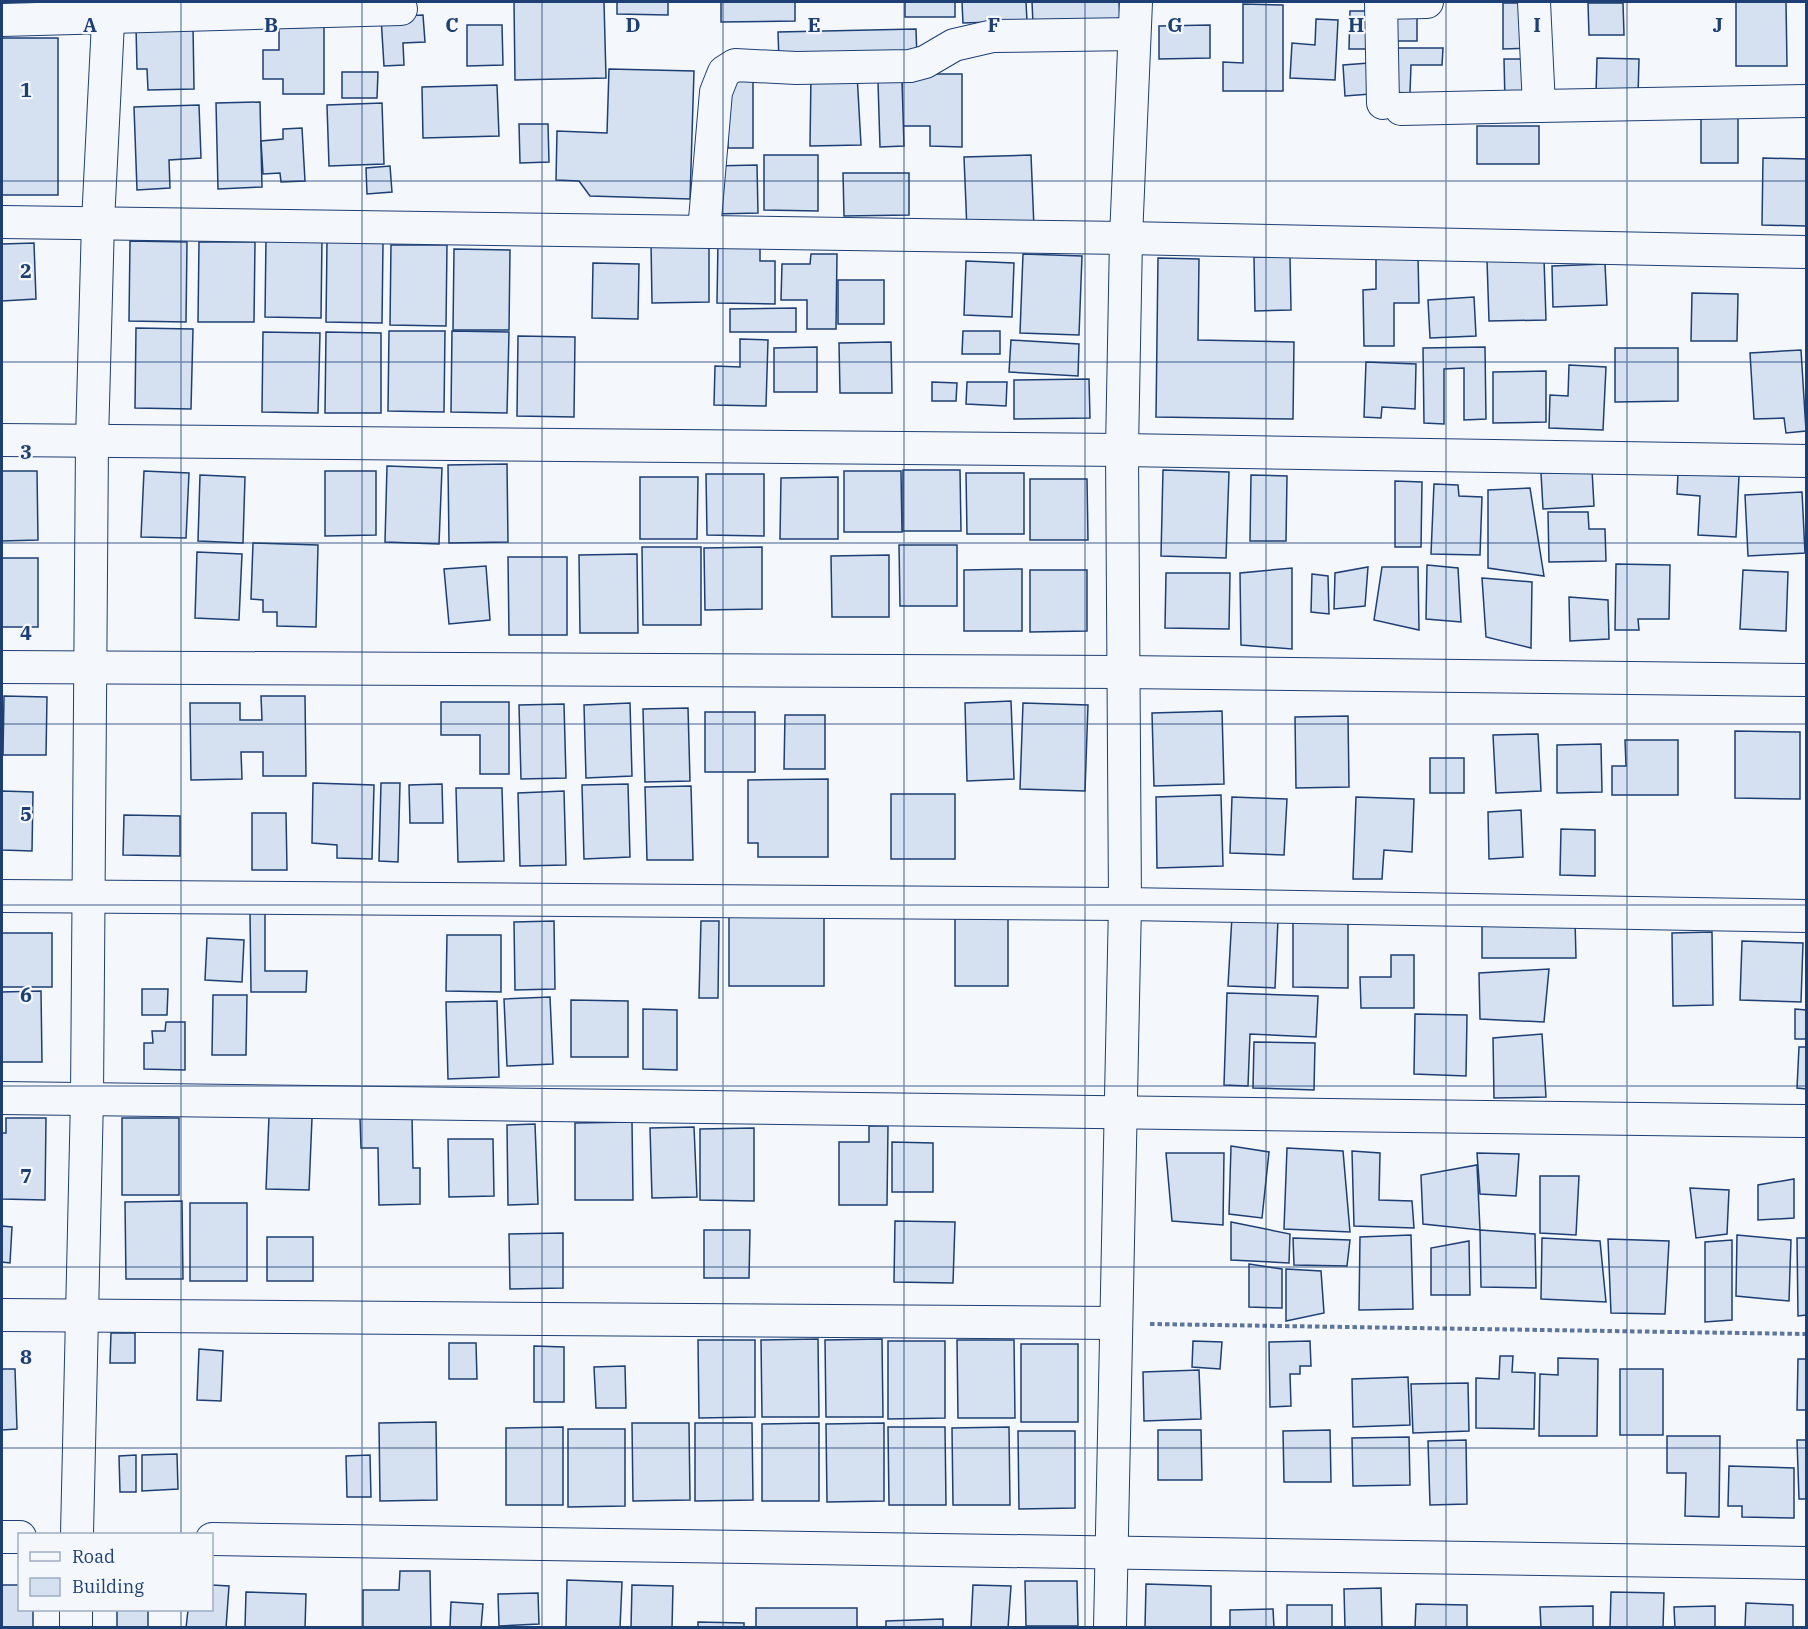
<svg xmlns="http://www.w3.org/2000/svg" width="1808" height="1629" font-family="'IBM Plex Serif',serif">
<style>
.building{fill:#d5e0f0;stroke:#1d3f73;stroke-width:1.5}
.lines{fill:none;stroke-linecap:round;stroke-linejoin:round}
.street-casing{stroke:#1d3f73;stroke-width:34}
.path{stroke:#5e769c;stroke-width:4;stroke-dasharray:4.5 3;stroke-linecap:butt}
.street{stroke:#f4f7fb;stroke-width:32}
.grid{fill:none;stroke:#1d3f73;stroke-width:1.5;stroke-opacity:0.55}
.grid-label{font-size:20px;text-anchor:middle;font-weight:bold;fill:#1d3f73;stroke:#f4f7fb;stroke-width:4.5;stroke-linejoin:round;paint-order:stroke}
</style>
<rect width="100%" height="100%" fill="#f4f7fb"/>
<g class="building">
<path d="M514,2H604L606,78L515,80Z"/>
<path d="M617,2H668V15L617,14Z"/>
<path d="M721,2H795V21L721,22Z"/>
<rect x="905" y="2" width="50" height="15"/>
<path d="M962,2H1026L1027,21L963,23Z"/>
<path d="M1032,2H1119L1120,19L1033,24Z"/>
<path d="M1736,2H1786L1787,66H1736Z"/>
<path d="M1503,3H1534V48L1503,49Z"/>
<path d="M1588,3H1623L1624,35H1589Z"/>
<path d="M1243,4L1283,5V91H1223V62L1243,63Z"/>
<path d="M1350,11H1385L1384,49H1349Z"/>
<path d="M423,15L425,42L403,43L404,65L384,66L381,17Z"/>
<rect x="1392" y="15" width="25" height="26"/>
<path d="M1316,19L1338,20L1335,80L1290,78L1292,43L1315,45Z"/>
<path d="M467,25H502L503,65L467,66Z"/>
<path d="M1210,25V58L1159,59V26Z"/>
<path d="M193,26L194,89L148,90L147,69H137L136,27Z"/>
<path d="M324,27V94H283V79H263V50H279V28Z"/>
<path d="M916,29L917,59L779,61L778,32Z"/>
<rect x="2" y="38" width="56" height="157"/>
<path d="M1387,48H1443L1442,65H1411L1410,93L1386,92Z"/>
<path d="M1597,58L1639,59L1638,96L1596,95Z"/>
<path d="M1504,59H1534L1535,101L1505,102Z"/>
<path d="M1382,62L1384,93L1345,96L1343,65Z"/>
<path d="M609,69L694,71L690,199L590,196L579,181L556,180L557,131L607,133Z"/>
<path d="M342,72H378L377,98H342Z"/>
<path d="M811,74H857L861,145L810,146Z"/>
<path d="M902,74H962V147L930,146V126H902Z"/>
<rect x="728" y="78" width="25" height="70"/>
<path d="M902,81L904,146L880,147L878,82Z"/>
<path d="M497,85L499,136L423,138L422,87Z"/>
<path d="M260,102L262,187L218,189L216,103Z"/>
<path d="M382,103L384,164L329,166L327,105Z"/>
<path d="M199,105L201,158L169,160L170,188L137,190L134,107Z"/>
<path d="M1701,112L1738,113V163H1701Z"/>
<path d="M519,124H548L549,162L520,163Z"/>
<rect x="1477" y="126" width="62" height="38"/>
<path d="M302,128L305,181L281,182L280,173L263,174L261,141L283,139V129Z"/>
<path d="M764,155H818V211L764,210Z"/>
<path d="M1031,155L1034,228L967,230L964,157Z"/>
<path d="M1763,158L1806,159V226L1762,225Z"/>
<path d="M757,165L758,213L714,214L713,166Z"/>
<path d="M390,166L392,192L367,194L366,168Z"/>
<path d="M843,173H909V215L844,216Z"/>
<path d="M266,237L322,238L321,318L265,317Z"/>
<path d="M130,241L187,242L186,322L129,321Z"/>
<path d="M709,241V302L652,303L651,242Z"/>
<path d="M718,241L760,242V261H775V304L717,303Z"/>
<path d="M199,242H255L254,322H198Z"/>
<path d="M327,242L383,243L382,323L326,322Z"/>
<path d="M34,243L36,299L2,301V244Z"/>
<path d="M391,245H447L446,326L390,325Z"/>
<path d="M454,249L510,250L509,330H453Z"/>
<path d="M811,254H837L836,329H807V300H781L782,264H810Z"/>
<path d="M1023,254L1082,256L1079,335L1020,333Z"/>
<path d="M1254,257H1290L1291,310L1255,311Z"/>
<path d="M1418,257L1419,303H1394V346H1364L1363,290L1376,289V258Z"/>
<path d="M1158,258L1199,259L1198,340L1294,342L1293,419L1156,417Z"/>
<path d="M1544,259L1546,320L1489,321L1487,260Z"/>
<path d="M966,261L1014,263L1012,317L964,315Z"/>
<path d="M593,263L639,264L638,319L592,318Z"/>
<path d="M1605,264L1607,305L1553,307L1552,266Z"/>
<rect x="838" y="280" width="46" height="44"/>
<path d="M1692,293L1738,294L1737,341H1691Z"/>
<path d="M1474,297L1476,336L1430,338L1428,300Z"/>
<path d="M796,308V332H730V309Z"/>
<path d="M136,328L193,329L191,409L135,408Z"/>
<path d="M389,331H445L444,412L388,411Z"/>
<path d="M452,331L509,332L507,413L451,412Z"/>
<path d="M963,331H1000V354H962Z"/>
<path d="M263,332L320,333L318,413L262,412Z"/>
<path d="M326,332L381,333V413H325Z"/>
<path d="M518,336L575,337L574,417L517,416Z"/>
<path d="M740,339L768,340L766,406L714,405L715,366L740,367Z"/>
<path d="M1011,340L1079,344L1078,376L1009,372Z"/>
<path d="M891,342L892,393H840L839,343Z"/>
<path d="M817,347V392H774V348Z"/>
<path d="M1485,347L1486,419L1464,420V368L1444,369V424L1424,423L1423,348Z"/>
<path d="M1615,348H1678V401L1615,402Z"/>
<path d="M1801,350L1806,431L1786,433L1784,418L1754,419L1750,353Z"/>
<path d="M1366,362L1416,364L1415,409L1382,407L1381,418L1364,417Z"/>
<path d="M1569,365L1606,367L1603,430L1549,428L1550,395L1568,396Z"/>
<path d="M1546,371V422L1493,423V372Z"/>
<path d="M1089,379L1090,418L1014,419V380Z"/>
<path d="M932,382L957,383L956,401H932Z"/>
<path d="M967,382H1007L1006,406L966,404Z"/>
<path d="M507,464L508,542L449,543L448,465Z"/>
<path d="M387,466L442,468L439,544L385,542Z"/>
<path d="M903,470H960L961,531H903Z"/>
<path d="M1163,470L1229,472L1226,558L1161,556Z"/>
<path d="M1592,470L1594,506L1543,509L1541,473Z"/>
<path d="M2,471H37L38,540L2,541Z"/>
<path d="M144,471L189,473L186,538L141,537Z"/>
<path d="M325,471H376V535L325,536Z"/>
<path d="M844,471H901L902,532H844Z"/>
<path d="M966,473H1024V534H967Z"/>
<path d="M706,474H764V536L707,535Z"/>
<path d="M1678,474L1739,476L1736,537L1698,535L1700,496L1677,494Z"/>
<path d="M200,475L245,477L243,543L198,541Z"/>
<path d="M1251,475L1287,476L1286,541H1250Z"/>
<path d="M640,477H698L697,539H640Z"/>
<path d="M838,477V539H780L781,478Z"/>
<path d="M1030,479H1087L1088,540H1030Z"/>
<path d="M1395,481L1422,482L1421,547H1395Z"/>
<path d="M1434,484L1458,485L1459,496L1482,497L1480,555L1431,554Z"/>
<path d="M1530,488L1544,576L1488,568V490Z"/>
<path d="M1802,492L1805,553L1748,556L1745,495Z"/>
<path d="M1548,512H1588L1589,529H1605L1606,561L1549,562Z"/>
<path d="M253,543L318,545L316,627L277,626V612H263V600L251,599Z"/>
<path d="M899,545H957V606H900Z"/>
<path d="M642,547H701V625H643Z"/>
<path d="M762,547V609L705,610L704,548Z"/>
<path d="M197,552L242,554L239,620L195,618Z"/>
<path d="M637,554L638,633H580L579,555Z"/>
<path d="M889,555V617H832L831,556Z"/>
<path d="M508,557H567V635H509Z"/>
<rect x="2" y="558" width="36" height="69"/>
<path d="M1616,564L1670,565L1669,619H1638L1639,630H1615Z"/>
<path d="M1427,565L1458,568L1461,622L1426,619Z"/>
<path d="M486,566L490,620L449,624L444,569Z"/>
<path d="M1368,567L1365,606L1334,609L1335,573Z"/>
<path d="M1382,567H1418L1419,630L1374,620Z"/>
<path d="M1292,568V649L1241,645L1240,573Z"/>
<path d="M1022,569V631H964V570Z"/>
<path d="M1030,570H1087V631L1030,632Z"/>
<path d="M1743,570L1788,572L1786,631L1740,629Z"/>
<path d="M1166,573H1230L1229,629L1165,628Z"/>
<path d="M1312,574L1328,576L1329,614L1311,612Z"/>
<path d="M1482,578L1532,582L1531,648L1486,637Z"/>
<path d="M1569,597L1608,600L1609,639L1570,641Z"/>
<path d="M4,696L47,697L46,755H3Z"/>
<path d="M261,696H305L306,776H263V752H241L242,779L191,780L190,703H240V720H262Z"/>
<path d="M1011,701L1014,779L967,781L965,703Z"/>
<path d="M441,702H509V774H480V735H441Z"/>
<path d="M630,703L632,776L586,778L584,705Z"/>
<path d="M1023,703L1088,705L1085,791L1020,789Z"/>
<path d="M564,704L566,778L521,779L519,705Z"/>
<path d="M688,708L690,781L645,782L643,709Z"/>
<path d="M1222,711L1224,784L1154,786L1152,713Z"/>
<rect x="705" y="712" width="50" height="60"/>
<path d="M785,715H825V769H784Z"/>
<path d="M1348,716L1349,787L1296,788L1295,717Z"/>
<path d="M1735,731L1800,732V799L1735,798Z"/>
<path d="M1538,734L1541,791L1496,793L1493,735Z"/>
<path d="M1625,740H1678V795H1612V766H1626Z"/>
<path d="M1601,744L1602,792L1557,793V745Z"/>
<rect x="1430" y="758" width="34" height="35"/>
<path d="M828,779V857H758V843H748V780Z"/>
<path d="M313,783L374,785L372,859L337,858V845L312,843Z"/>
<path d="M381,783H400L398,862L379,861Z"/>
<path d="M442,784L443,823H410L409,785Z"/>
<path d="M628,784L630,857L584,859L582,785Z"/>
<path d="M691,786L693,860H647L645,787Z"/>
<path d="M456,788H502L504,861L458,862Z"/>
<path d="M2,791L33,792L32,851L2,850Z"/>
<path d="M564,791L566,865L520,866L518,793Z"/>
<rect x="891" y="794" width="64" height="65"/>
<path d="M1221,795L1223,866L1157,868L1156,797Z"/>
<path d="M1232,797L1287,799L1284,855L1230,853Z"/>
<path d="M1356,797L1414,799L1412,852L1384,850L1382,879H1353Z"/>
<path d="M1521,810L1523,857L1489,859L1488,812Z"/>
<path d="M252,813H286L287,870H252Z"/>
<path d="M124,815L180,816V856L123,855Z"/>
<path d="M1561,829L1595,830V876L1560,875Z"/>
<path d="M250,913H265V971H307L306,992H251Z"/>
<rect x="729" y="916" width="95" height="70"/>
<path d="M955,916L1008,917V986H955Z"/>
<path d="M1232,916L1278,919L1275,988L1228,986Z"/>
<path d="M1482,920H1575L1576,958H1482Z"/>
<path d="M554,921L555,989L515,990L514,922Z"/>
<path d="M701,921H719L718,998H699Z"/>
<path d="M1293,922H1348V988L1293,987Z"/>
<path d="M1712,932L1713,1005L1673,1006L1672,933Z"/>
<rect x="2" y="933" width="50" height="54"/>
<path d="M447,935H501V992L446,991Z"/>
<path d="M207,938L244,940L242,982L205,980Z"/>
<path d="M1742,941L1803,943L1801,1002L1740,1000Z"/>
<path d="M1391,955H1414V1008H1361L1360,977H1391Z"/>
<path d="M1549,969L1544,1022L1480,1019L1479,973Z"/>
<path d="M142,989H168L167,1015H142Z"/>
<path d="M41,991L42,1062H2V992Z"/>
<path d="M1227,993L1318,996L1316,1037L1250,1034L1248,1086L1224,1085Z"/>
<path d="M213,995H247L246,1055H212Z"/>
<path d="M550,997L553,1064L507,1066L504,999Z"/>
<path d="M571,1000L628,1001V1057H571Z"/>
<path d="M497,1001L499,1077L448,1079L446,1002Z"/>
<path d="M643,1009L677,1010V1070L643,1069Z"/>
<path d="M1795,1009L1806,1010V1039H1795Z"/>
<path d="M1415,1014L1467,1015L1466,1076L1414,1074Z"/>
<path d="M166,1022H185V1070L144,1069V1043H153L152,1031H165Z"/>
<path d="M1542,1034L1546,1097L1494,1098L1493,1038Z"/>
<path d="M1254,1042L1315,1043L1314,1090L1253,1088Z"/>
<path d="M1799,1047H1806V1089L1797,1088Z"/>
<path d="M269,1117L312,1118L309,1190L266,1189Z"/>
<path d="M360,1117H412L413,1168H420V1204L379,1205L378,1148H361Z"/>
<path d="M6,1118H46L45,1200L2,1199V1133H6Z"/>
<rect x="122" y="1118" width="57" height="77"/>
<path d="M632,1122L633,1200H575V1123Z"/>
<path d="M535,1124L538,1204L508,1205L507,1125Z"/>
<path d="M869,1126H888L887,1205H839V1142H869Z"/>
<path d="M694,1127L697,1197L652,1198L650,1128Z"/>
<path d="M754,1128V1201L700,1200V1129Z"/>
<path d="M448,1139H493L494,1196L449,1197Z"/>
<path d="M892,1142L933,1143V1192H892Z"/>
<path d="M1231,1146L1269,1152L1262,1218L1229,1214Z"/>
<path d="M1287,1148L1343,1151L1350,1232L1284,1229Z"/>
<path d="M1352,1151L1380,1153L1379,1200L1412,1201L1414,1228L1354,1226Z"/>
<path d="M1166,1153H1224L1223,1225L1172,1221Z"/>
<path d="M1477,1153L1519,1154L1516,1196L1480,1194Z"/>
<path d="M1477,1165L1480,1230L1423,1224L1421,1175Z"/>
<path d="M1540,1176H1579L1576,1235L1540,1233Z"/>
<path d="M1794,1179V1218L1758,1220V1185Z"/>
<path d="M1690,1188L1729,1190L1727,1234L1696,1238Z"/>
<path d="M182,1201L183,1279H126L125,1202Z"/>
<rect x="190" y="1203" width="57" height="78"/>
<path d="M895,1221L955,1222L953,1283L894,1282Z"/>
<path d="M1231,1222L1290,1234L1289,1263L1231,1260Z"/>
<path d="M2,1226L12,1227L10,1263L2,1262Z"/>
<path d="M704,1230H750L749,1278H704Z"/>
<path d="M1480,1230L1535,1234L1536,1288L1481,1287Z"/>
<path d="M563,1233V1288L510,1289L509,1234Z"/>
<path d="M1411,1235L1413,1309L1359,1310L1360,1237Z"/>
<path d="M1737,1235L1791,1240L1789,1301L1736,1296Z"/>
<rect x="267" y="1237" width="46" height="44"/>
<path d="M1293,1238L1350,1240L1347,1266L1294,1265Z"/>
<path d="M1542,1238L1600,1241L1606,1302L1541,1299Z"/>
<path d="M1797,1238H1806V1315L1798,1316Z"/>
<path d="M1608,1239L1669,1241L1665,1314L1611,1313Z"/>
<path d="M1732,1240V1320L1705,1322V1242Z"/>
<path d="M1469,1241L1470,1295H1431V1248Z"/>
<path d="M1249,1264L1282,1269V1308L1249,1307Z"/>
<path d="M1286,1269L1321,1271L1324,1313L1286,1321Z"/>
<path d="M111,1333H135V1363H110Z"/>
<path d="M818,1339L819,1417H762L761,1340Z"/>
<path d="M882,1339L883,1417H826L825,1340Z"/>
<path d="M698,1340H755V1417L699,1418Z"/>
<path d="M957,1340H1014L1015,1418H958Z"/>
<path d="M888,1341H945V1418L888,1419Z"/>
<path d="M1193,1341L1222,1342L1220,1369L1192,1367Z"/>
<path d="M1310,1341L1311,1366H1300V1374H1290L1291,1406L1270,1407L1269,1342Z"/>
<path d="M449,1343H476L477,1379H449Z"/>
<rect x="1021" y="1344" width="57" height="78"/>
<path d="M534,1346L564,1347V1402H534Z"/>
<path d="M199,1349L223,1351L221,1401L197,1400Z"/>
<path d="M1500,1356H1513L1512,1372L1535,1373L1534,1429L1476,1428V1378L1499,1379Z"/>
<path d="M1558,1358L1598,1359L1597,1436H1539L1540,1374L1558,1375Z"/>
<path d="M1798,1359H1806V1410H1797Z"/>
<path d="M625,1366L626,1408H596L594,1367Z"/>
<path d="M2,1369H15L17,1429L2,1430Z"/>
<rect x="1620" y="1369" width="43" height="66"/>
<path d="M1199,1370L1201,1419L1144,1421L1143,1372Z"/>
<path d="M1408,1377L1410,1425L1353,1427L1352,1379Z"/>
<path d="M1468,1383L1469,1431L1413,1433L1411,1384Z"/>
<path d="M436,1422L437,1500L380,1501L379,1423Z"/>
<path d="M632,1423H689L690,1500L633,1501Z"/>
<path d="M695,1423H752L753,1500L695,1501Z"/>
<path d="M819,1423V1501H762V1424Z"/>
<path d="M884,1423V1501L827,1502L826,1424Z"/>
<path d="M563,1427V1505H506V1428Z"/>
<path d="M888,1427H945L946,1505H889Z"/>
<path d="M1009,1427L1010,1505H953L952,1428Z"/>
<path d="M568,1429H625V1506L568,1507Z"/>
<path d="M1158,1430H1201L1202,1480H1158Z"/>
<path d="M1330,1430L1331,1482H1284L1283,1431Z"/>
<path d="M1018,1431H1075V1508L1019,1509Z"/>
<path d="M1667,1436H1720L1719,1517L1685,1516L1686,1473H1667Z"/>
<path d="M1409,1437L1410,1485L1353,1486L1352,1438Z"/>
<path d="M1466,1440L1467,1504L1430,1505L1428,1441Z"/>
<path d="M1797,1440H1806V1499H1799Z"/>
<path d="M177,1454L178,1489L142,1491V1455Z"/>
<path d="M136,1455V1492H120L119,1456Z"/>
<path d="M370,1455L371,1497H347L346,1456Z"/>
<path d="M1729,1466L1794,1468V1518L1742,1517V1506H1728Z"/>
<path d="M400,1571H430L431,1628H363V1590H399Z"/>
<path d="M567,1580L622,1582L620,1628H566Z"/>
<path d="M1025,1581H1077L1078,1626H1026Z"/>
<path d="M1146,1584L1211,1586V1628H1145Z"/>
<path d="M2,1585H20V1610H33V1628H2Z"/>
<path d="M212,1585L229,1586L226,1628H186L188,1610H212Z"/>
<path d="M632,1585L673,1586L672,1628H631Z"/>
<path d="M973,1585L1011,1586L1008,1628H971Z"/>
<path d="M1381,1588L1382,1628H1345L1344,1589Z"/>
<path d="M246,1592L306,1594L305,1628H245Z"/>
<path d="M1611,1592L1664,1593L1663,1628H1610Z"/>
<path d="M538,1593L539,1624L499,1626L498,1594Z"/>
<path d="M451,1602L483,1604L481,1628H450Z"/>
<path d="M1746,1603L1793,1605V1628H1745Z"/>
<path d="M1416,1604L1467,1605V1628H1415Z"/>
<rect x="1287" y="1605" width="45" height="23"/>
<path d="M1593,1606V1628H1541L1540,1607Z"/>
<path d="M1715,1606V1628H1675L1674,1607Z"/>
<rect x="756" y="1608" width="101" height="20"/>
<path d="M1273,1609L1274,1628H1230V1610Z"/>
<rect x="117" y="1610" width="31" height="18"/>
<path d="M943,1619V1628H886V1621Z"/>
<path d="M698,1622L744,1623V1628H698Z"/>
</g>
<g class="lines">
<g class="street-casing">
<g id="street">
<path d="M2,20L401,9"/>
<path d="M1383,103L1381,3L1427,2"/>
<path d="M1539,106L1806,101"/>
<path d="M1401,109L1539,106L1534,2"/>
<path d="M2,222L1126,238L1806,252"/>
<path d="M704,231L716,92L724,72L735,65L796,68L910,66L925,62L954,45L993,36L1134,34"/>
<path d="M2,440L1122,450L1806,461"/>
<path d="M2,667L1122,672L1806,680"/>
<path d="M2,896L1125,904L1806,916"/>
<path d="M2,1098L1806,1121"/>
<path d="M2,1315L1115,1323"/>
<path d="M77,1534L87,1098L92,441L98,222L109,2"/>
<path d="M2,1537H20"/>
<path d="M212,1539L1806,1563"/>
<path d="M76,1628V1610"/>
<path d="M1110,1628L1125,904L1122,450L1126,238L1136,2"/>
</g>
</g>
<path class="path" d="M1150,1324L1806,1334"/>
<use href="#street" class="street"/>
</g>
<path class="grid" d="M181,2V1534M362,2V1628M542,2V1628M723,2V1628M904,2V1628M1085,2V1628M1266,2V1628M1446,2V1628M1627,2V1628M2,181H1806M2,362H1806M2,543H1806M2,724H1806M2,905H1806M2,1086H1806M2,1267H1806M2,1448H1806M181,1610V1628"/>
<g class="grid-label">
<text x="90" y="32">A</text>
<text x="271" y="32">B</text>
<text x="452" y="32">C</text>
<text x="633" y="32">D</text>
<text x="814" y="32">E</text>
<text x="994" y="32">F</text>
<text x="1175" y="32">G</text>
<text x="1356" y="32">H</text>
<text x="1537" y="32">I</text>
<text x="1718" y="32">J</text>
<text x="26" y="97">1</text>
<text x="26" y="278">2</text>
<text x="26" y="459">3</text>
<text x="26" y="640">4</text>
<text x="26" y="821">5</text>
<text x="26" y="1002">6</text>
<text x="26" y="1183">7</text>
<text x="26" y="1364">8</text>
</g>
<rect width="1808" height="1629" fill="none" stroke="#1d3f73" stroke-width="6"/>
<rect x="18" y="1533" width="195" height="78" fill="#f4f7fb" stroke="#9eadc5" stroke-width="1.5"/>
<rect x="30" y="1552" width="30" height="9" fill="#f4f7fb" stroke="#9eadc5" stroke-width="1.5"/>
<text x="72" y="1563" font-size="18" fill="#1d3f73">Road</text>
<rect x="30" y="1578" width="30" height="18" fill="#d5e0f0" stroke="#9eadc5" stroke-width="1.5"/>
<text x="72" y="1593" font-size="18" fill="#1d3f73">Building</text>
</svg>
